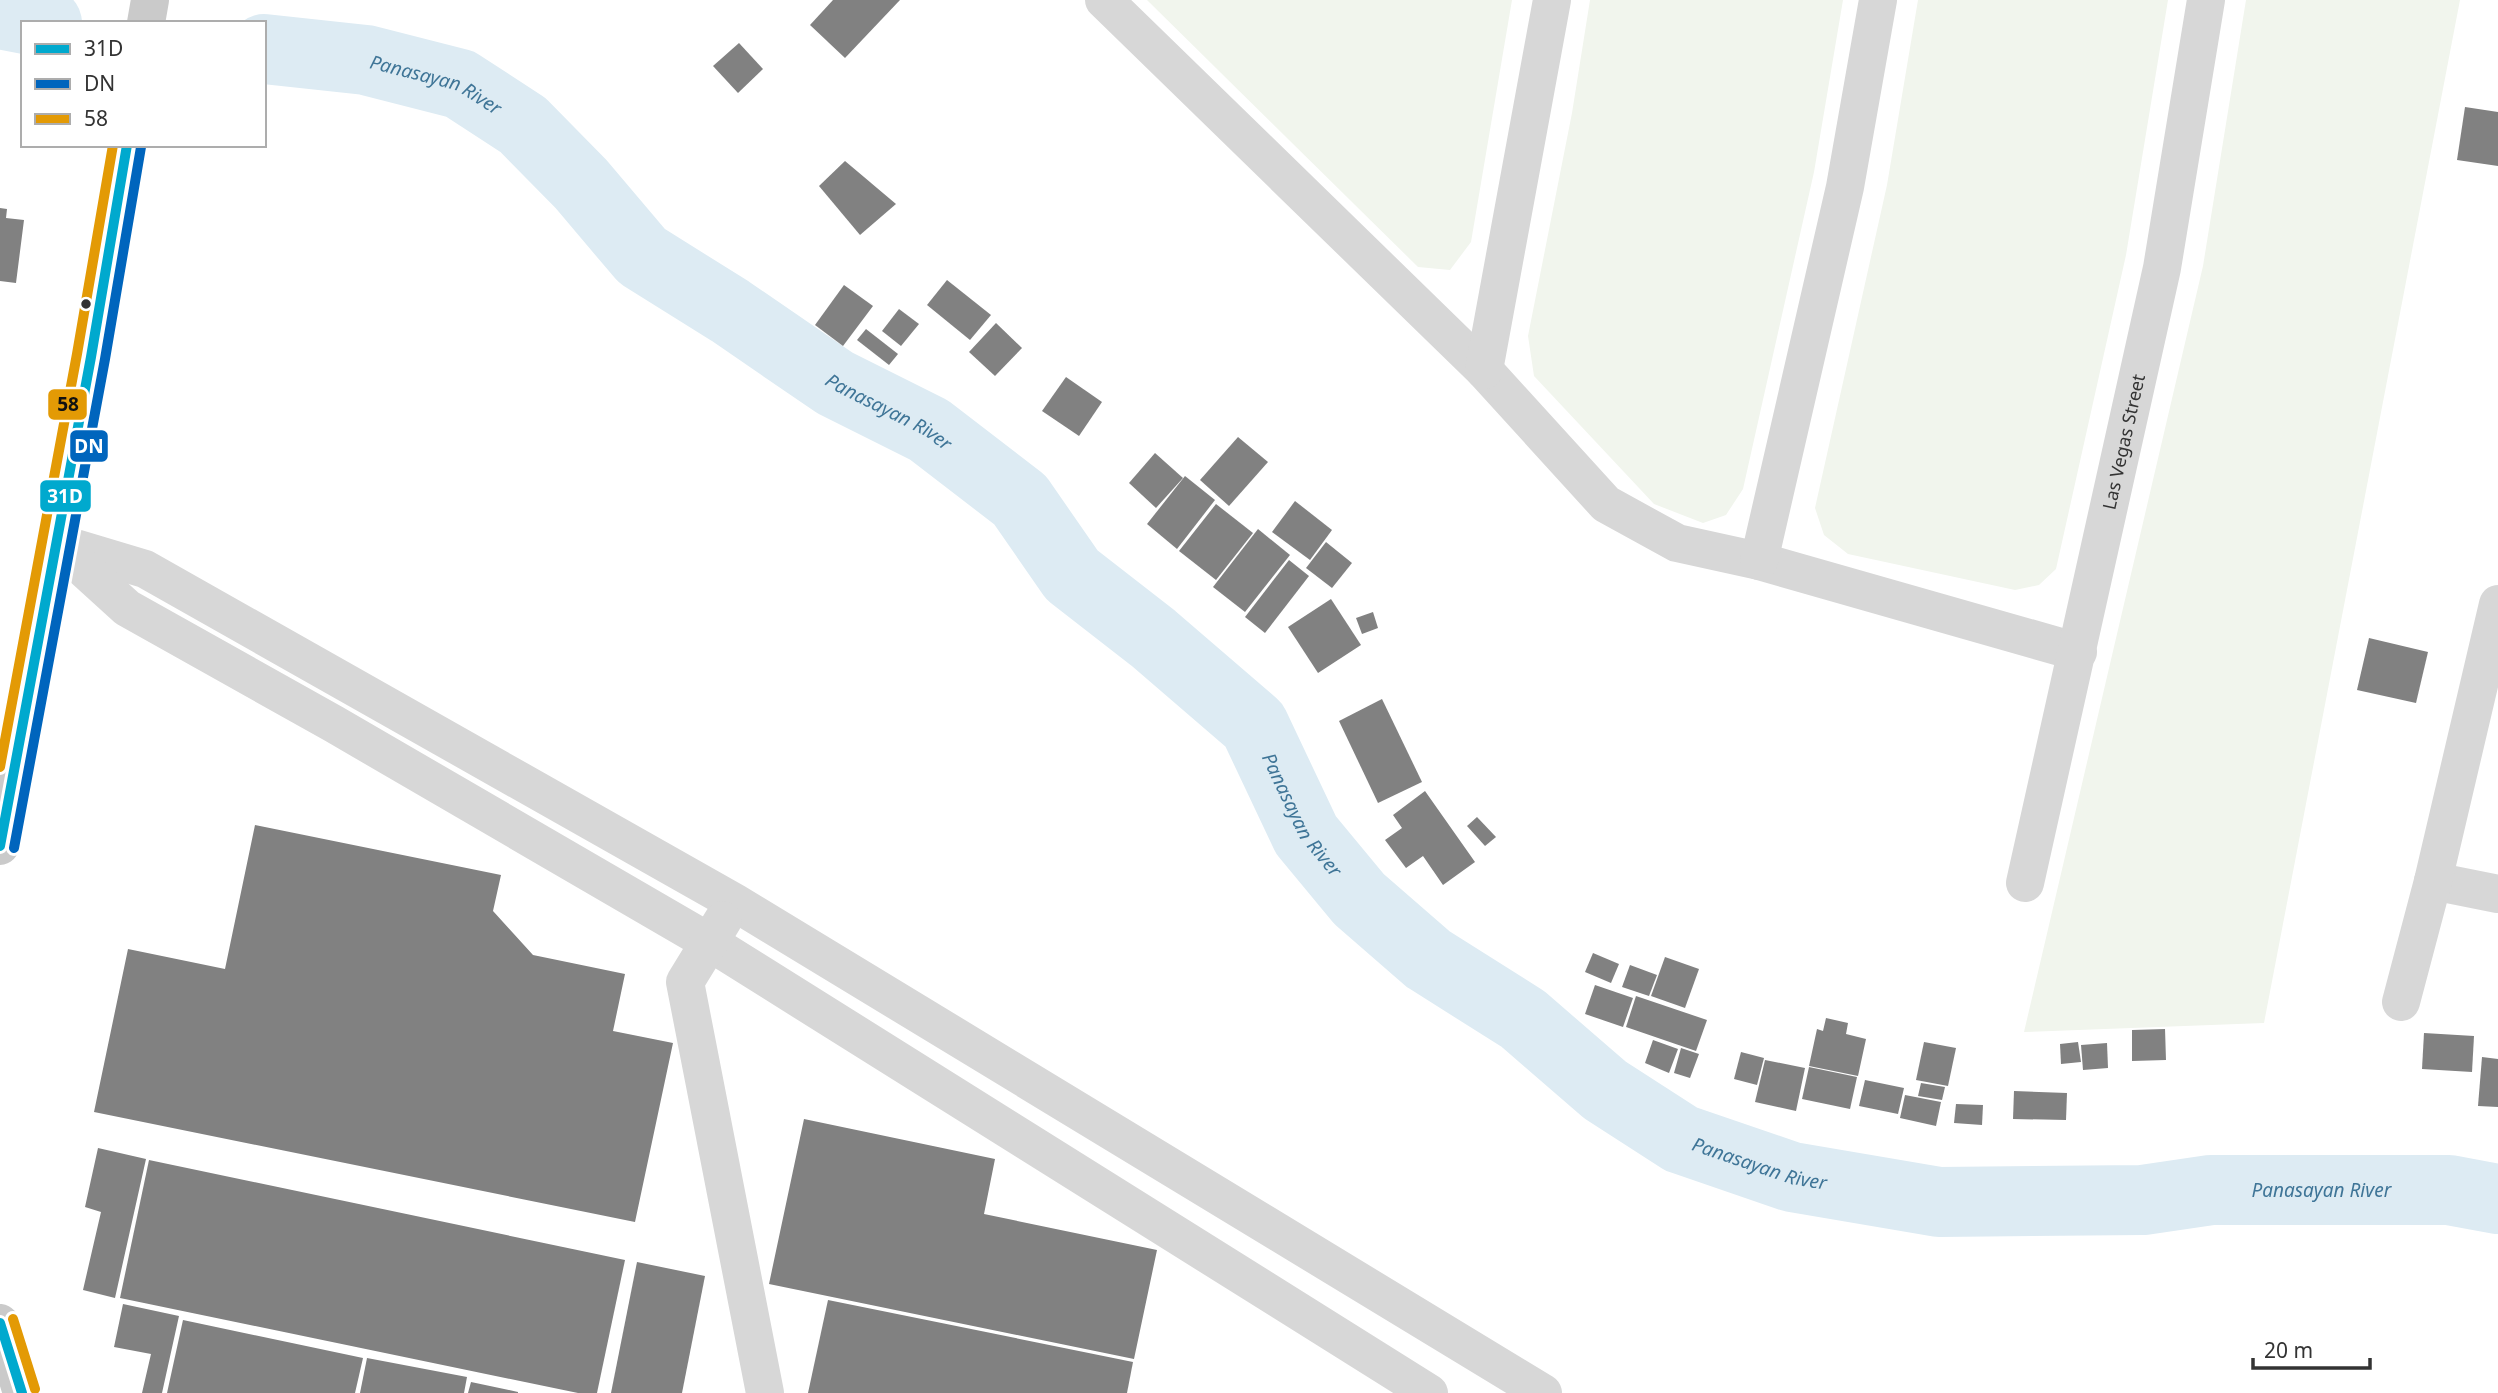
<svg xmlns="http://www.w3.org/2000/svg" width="2498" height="1393" font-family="'Noto Sans',sans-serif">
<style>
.green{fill:#f1f5ed}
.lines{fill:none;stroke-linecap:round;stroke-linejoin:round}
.river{stroke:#ddebf3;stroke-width:70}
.building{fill:#818181}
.minor{stroke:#d7d7d7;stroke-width:38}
.major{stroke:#cacaca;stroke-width:38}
.bus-1-casing{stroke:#fff;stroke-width:16}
.bus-2-casing{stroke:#fff;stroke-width:16}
.bus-3-casing{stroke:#fff;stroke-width:16}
.bus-1{stroke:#00a9ce;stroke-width:10}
.bus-2{stroke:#0065bd;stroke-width:10}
.bus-3{stroke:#e39a05;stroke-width:10}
.bus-dot{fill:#333;stroke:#fff;stroke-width:2.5}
.labels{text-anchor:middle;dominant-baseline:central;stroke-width:7;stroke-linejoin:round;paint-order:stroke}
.street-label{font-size:18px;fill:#333;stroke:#fff}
.water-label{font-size:19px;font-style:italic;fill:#3f7597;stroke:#fff}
.line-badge{stroke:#fff;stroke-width:2.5}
.badge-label{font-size:19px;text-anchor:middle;font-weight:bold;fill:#fff}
.pale-badge-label{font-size:19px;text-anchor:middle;font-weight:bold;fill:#111}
</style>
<rect width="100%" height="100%" fill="#fff"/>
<g class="green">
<path d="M1147,0H1512L1471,242L1450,270L1418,267Z"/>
<path d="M1590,0H1843L1814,172L1743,489L1726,515L1703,523L1654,504L1534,376L1528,336L1572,113Z"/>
<path d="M1918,0H2168L2126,255L2056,569L2039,585L2015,590L1848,554L1824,535L1815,508L1887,185Z"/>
<path d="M2246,0H2460L2264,1023L2024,1032L2203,266Z"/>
</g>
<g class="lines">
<g class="river">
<path d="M0,14L47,23"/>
<path id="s1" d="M264,49L366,60L460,84L523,125L581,184L642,256L730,311L835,383L929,430L1020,500L1072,575L1153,638L1254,725L1306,835L1359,899L1428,959L1523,1019L1605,1090L1681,1139L1792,1177L1939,1202L2143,1200L2211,1190H2449L2498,1199"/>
</g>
</g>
<g class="building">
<path d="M833,0H900L845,58L810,25Z"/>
<path d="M739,43L763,69L738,93L713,66Z"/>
<path d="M2465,107L2498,112V166L2457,160Z"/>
<path d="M845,161L896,204L860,235L819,186Z"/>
<path d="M0,208L7,209L6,218L24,220L16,283L0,281Z"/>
<path d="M947,280L991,315L970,340L927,305Z"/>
<path d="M844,285L873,306L843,346L815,325Z"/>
<path d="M899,309L919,324L901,346L882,331Z"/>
<path d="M996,323L1022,348L995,376L969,352Z"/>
<path d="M866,329L898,354L889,365L857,340Z"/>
<path d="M1066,377L1102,402L1079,436L1042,411Z"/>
<path d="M1238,437L1268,462L1229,506L1200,480Z"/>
<path d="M1155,453L1183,478L1156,508L1129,483Z"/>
<path d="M1185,476L1215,500L1177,549L1147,524Z"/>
<path d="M1295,501L1332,530L1310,560L1272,532Z"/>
<path d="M1216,504L1253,533L1216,580L1179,551Z"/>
<path d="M1258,529L1290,555L1245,612L1213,587Z"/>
<path d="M1326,542L1352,563L1332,588L1306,568Z"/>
<path d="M1289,560L1309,576L1265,633L1245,617Z"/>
<path d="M1331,599L1361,645L1318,673L1288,627Z"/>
<path d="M1373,612L1378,628L1362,634L1356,618Z"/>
<path d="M2369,638L2428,652L2416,703L2357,690Z"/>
<path d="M1382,699L1422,782L1378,803L1339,721Z"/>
<path d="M1425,791L1475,862L1443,885L1423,856L1406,868L1385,840L1402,828L1393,815Z"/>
<path d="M1477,817L1496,837L1485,846L1467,826Z"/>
<path d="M255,825L501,875L493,911L533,955L625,974L613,1031L673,1043L635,1222L94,1112L128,949L225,969Z"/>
<path d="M1593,953L1619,964L1611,983L1585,972Z"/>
<path d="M1665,957L1699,969L1685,1008L1651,996Z"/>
<path d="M1630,965L1657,975L1649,996L1622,987Z"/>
<path d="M1595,985L1633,998L1623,1027L1585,1014Z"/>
<path d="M1636,996L1707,1020L1696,1051L1626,1027Z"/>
<path d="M1826,1018L1848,1023L1846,1034L1866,1039L1858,1076L1809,1066L1817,1029L1823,1031Z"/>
<path d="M2165,1029L2166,1060L2132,1061V1030Z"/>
<path d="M2424,1033L2474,1036L2472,1072L2422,1069Z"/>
<path d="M1653,1040L1678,1049L1669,1073L1645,1063Z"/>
<path d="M1924,1042L1956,1048L1948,1086L1916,1080Z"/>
<path d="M2078,1042L2081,1062L2061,1064L2060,1044Z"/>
<path d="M2107,1043L2108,1068L2083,1070L2081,1045Z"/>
<path d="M1681,1048L1699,1054L1690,1078L1674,1073Z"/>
<path d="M1741,1052L1764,1058L1757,1085L1734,1079Z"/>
<path d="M2482,1057L2498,1059V1107L2478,1106Z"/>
<path d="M1765,1060L1805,1068L1796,1111L1755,1102Z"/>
<path d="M1809,1067L1857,1077L1850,1109L1802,1099Z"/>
<path d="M1865,1080L1904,1088L1898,1114L1859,1106Z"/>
<path d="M1921,1083L1945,1087L1942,1100L1918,1096Z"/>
<path d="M2014,1091L2067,1093L2066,1120L2013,1119Z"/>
<path d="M1905,1095L1941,1102L1936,1126L1900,1118Z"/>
<path d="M1956,1104L1983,1105L1982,1125L1954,1123Z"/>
<path d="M804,1119L995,1159L984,1214L1157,1250L1134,1359L769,1284Z"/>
<path d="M98,1148L146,1159L115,1298L83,1290L101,1212L85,1207Z"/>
<path d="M149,1160L625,1260L597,1393H578L120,1298Z"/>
<path d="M637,1262L705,1276L682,1393H611Z"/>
<path d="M828,1300L1133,1362L1127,1393H808Z"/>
<path d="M123,1304L179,1316L162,1393H142L151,1354L114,1347Z"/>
<path d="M183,1320L363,1358L355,1393H167Z"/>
<path d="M367,1358L467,1377L464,1393H360Z"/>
<path d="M471,1382L518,1392V1393H468Z"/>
</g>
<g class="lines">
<g class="minor">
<path d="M1104,0L1484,370L1606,504L1677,543L1759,561L2078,652"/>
<path d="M1484,370L1552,0"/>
<path d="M55,542L145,569L734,902L1543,1393"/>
<path d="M61,548L127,608L334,724L709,942L1429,1393"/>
<path d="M1759,561L1845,187L1878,0"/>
<path d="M2433,881L2498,894"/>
<path id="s2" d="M2025,883L2162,268L2206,0"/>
<path d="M723,920L685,982L765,1393"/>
<path d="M2401,1002L2433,881L2498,604"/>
</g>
<g class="major">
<path d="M146,23L150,0"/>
<path d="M0,846L55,542L91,357L127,145"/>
<path d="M0,1323L22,1393"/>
</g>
<g class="bus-1-casing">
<g id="bus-1">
<path d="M0,846L91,357L127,145"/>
<path d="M0,1323L22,1393"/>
</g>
</g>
<g class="bus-2-casing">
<path id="bus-2" d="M14,848L105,359L141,147"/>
</g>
<g class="bus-3-casing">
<g id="bus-3">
<path d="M0,767L77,354L113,145"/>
<path d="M13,1319L35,1389"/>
</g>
</g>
<use href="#bus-1" class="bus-1"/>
<use href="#bus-2" class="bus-2"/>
<use href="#bus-3" class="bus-3"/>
</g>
<circle class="bus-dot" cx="86" cy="304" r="6"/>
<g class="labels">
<g class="street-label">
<text stroke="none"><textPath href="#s2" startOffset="452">Las Vegas Street</textPath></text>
</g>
<g class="water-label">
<text stroke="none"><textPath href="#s1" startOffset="177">Panasayan River</textPath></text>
<text stroke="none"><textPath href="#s1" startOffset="744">Panasayan River</textPath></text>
<text stroke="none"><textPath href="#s1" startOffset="1332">Panasayan River</textPath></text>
<text stroke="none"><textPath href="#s1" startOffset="1920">Panasayan River</textPath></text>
<text stroke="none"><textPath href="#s1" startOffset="2487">Panasayan River</textPath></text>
</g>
</g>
<g class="line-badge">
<rect x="47" y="388" width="41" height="33" rx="7" fill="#e39a05"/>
<rect x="69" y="429" width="40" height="34" rx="7" fill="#0065bd"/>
<rect x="39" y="479" width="53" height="34" rx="7" fill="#00a9ce"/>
</g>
<g class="badge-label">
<text x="89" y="453">DN</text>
<text x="65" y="503">31D</text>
</g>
<g class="pale-badge-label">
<text x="68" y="411">58</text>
</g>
<rect x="21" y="21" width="245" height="126" fill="#ffffff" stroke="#adadad" stroke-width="2"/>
<rect x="35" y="44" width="35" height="10" fill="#00a9ce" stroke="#adadad" stroke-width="2"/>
<text x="84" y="56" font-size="21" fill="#333333">31D</text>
<rect x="35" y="79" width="35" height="10" fill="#0065bd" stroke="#adadad" stroke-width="2"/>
<text x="84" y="91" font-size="21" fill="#333333">DN</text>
<rect x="35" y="114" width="35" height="10" fill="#e39a05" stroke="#adadad" stroke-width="2"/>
<text x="84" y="126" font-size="21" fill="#333333">58</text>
<path d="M2253 1358v10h117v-10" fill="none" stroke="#333333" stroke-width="3.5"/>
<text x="2264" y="1358" font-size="21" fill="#333333" stroke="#ffffff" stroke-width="5" paint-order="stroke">20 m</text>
</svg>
